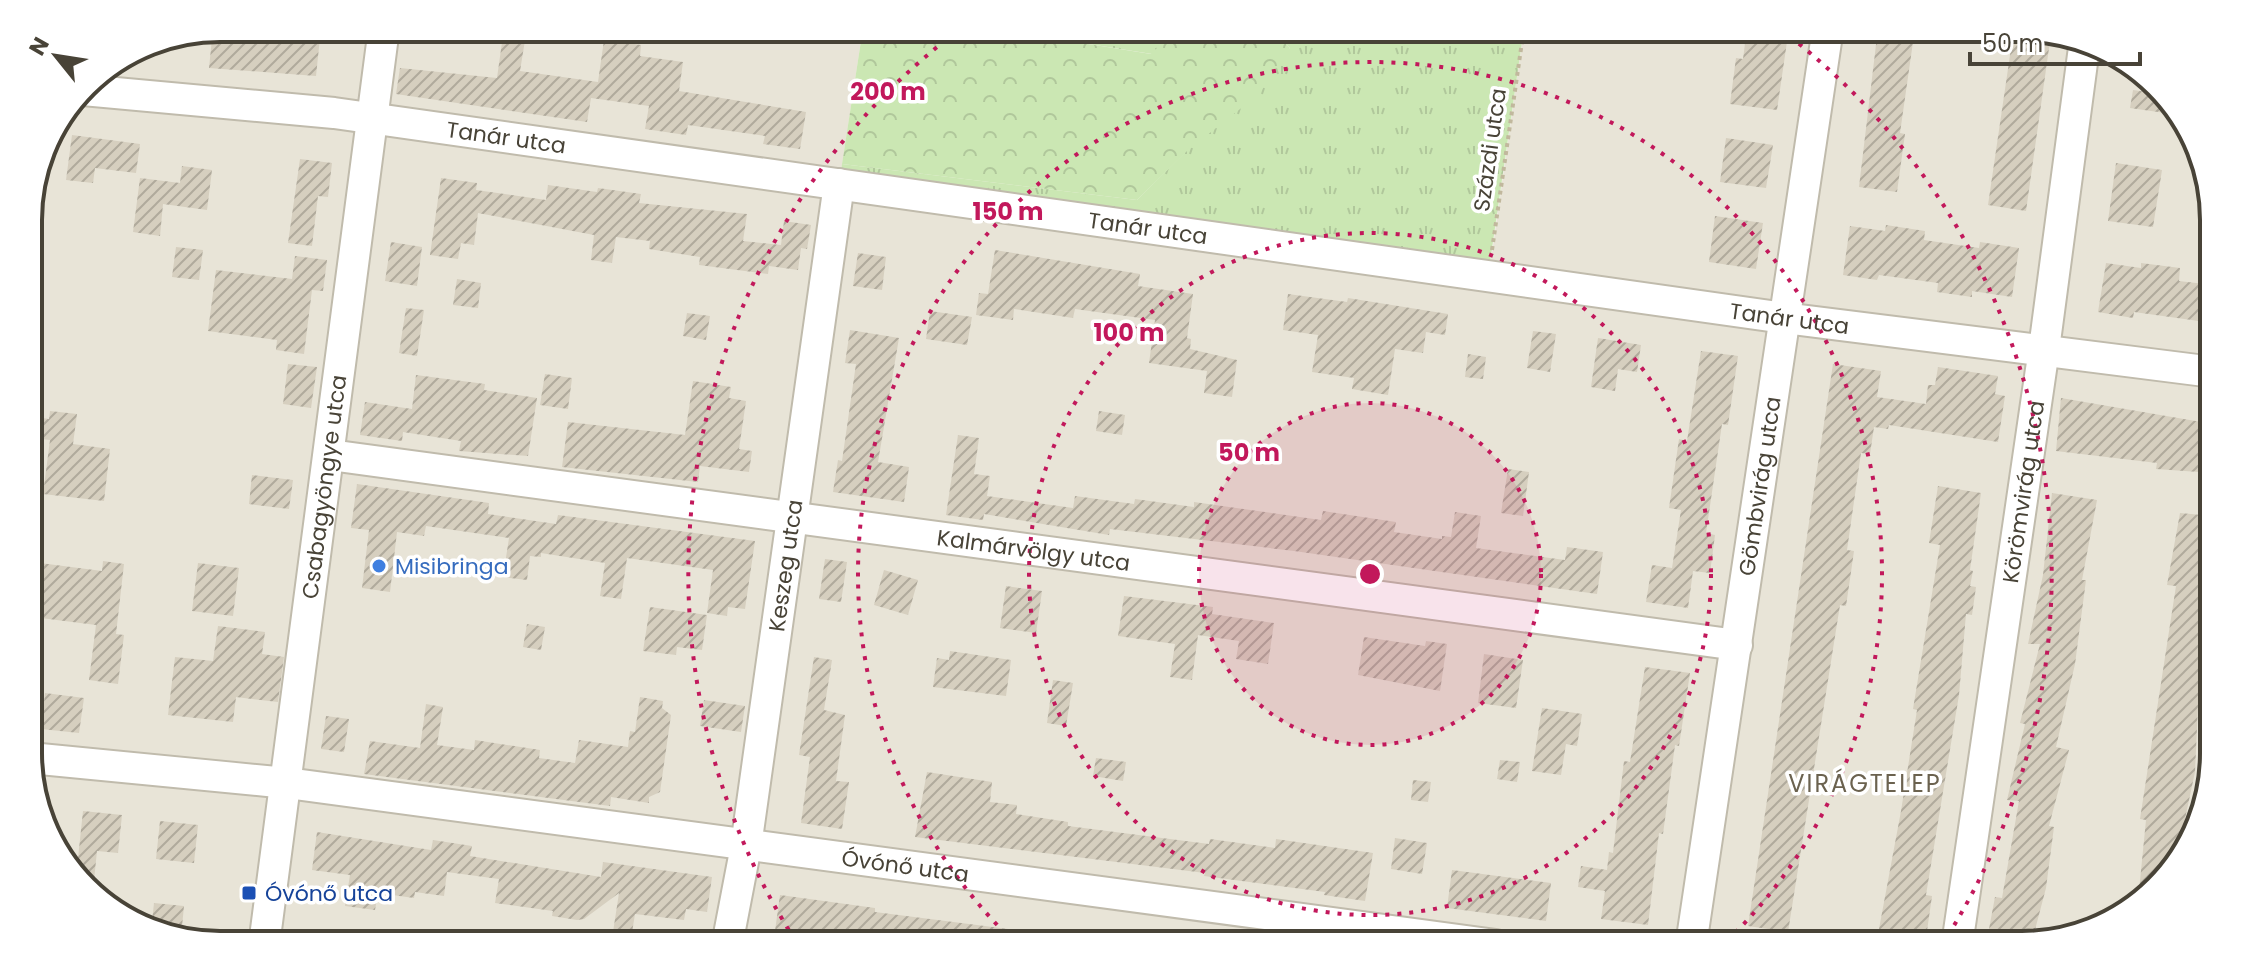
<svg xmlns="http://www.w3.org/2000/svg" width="2242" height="973" font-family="Poppins,sans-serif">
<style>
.residential{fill:#e8e4d7}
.grass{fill:url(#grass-tufts)}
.forest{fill:url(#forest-crowns)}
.building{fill:url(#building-hatch)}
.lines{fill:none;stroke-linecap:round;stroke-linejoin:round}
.minor-casing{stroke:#c0bbac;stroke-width:34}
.path{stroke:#c1b89d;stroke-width:4;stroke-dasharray:4 4;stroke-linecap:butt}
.minor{stroke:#fff;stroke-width:30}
.ring{fill:none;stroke:#c2185b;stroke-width:4;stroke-dasharray:4 8}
.shop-dot{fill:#3f7fe0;stroke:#fff;stroke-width:3}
.transit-dot{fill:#1a4fb4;stroke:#fff;stroke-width:3}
.labels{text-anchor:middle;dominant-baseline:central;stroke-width:7;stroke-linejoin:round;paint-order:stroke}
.street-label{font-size:22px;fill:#484337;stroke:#fff}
.shop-label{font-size:22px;fill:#366cbe;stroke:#fff;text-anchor:start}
.transit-label{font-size:22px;fill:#164399;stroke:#fff;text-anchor:start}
.neighbourhood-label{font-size:24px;letter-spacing:2px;fill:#6b624f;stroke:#fff}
.rim{fill:none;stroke:#484337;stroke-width:4}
.centre{fill:#c2185b;stroke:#fff;stroke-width:4}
.ring-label{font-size:24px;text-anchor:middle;font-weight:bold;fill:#c2185b;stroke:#fff;stroke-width:7;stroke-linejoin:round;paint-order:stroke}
</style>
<defs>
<pattern id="grass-tufts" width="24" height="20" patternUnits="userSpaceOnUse" patternTransform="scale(2)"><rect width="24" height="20" fill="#cbe7b3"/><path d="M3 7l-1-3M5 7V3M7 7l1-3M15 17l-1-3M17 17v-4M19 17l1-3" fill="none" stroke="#b0c79b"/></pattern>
<pattern id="forest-crowns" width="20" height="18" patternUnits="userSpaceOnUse" patternTransform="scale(2)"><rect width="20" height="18" fill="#cbe7b3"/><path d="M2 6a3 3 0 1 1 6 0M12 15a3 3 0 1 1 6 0" fill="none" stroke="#b0c79b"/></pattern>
<pattern id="building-hatch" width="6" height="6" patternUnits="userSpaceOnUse" patternTransform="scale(2)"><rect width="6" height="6" fill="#d6cfbf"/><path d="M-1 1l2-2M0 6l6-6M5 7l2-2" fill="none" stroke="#b0aa9c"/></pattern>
</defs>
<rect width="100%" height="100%" fill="#f4f2e9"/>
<path class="residential" d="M220,28H863L839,184L1489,275L1524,28H2022L2095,42L2174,103L2212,194L2214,754L2200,826L2129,912L2034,945H220L147,931L68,870L30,779L28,207L48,135L93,76L147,42Z"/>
<g class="grass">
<path d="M987,28H1177L1152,54Z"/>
<path d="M1270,28H1524L1488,276L839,184L842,164L1137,200L1290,48Z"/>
</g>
<path class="forest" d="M863,28H987L1151,54L1177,28H1270L1290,48L1259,94L1187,151L1137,200L842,164Z"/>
<g class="building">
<path d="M220,28H321L316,76L209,68L213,29Z"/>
<path d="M504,28H527L520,71L598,82L605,33L629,37L628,43L641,45L640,56L683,62L679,91L806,112L800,149L763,144L765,136L688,125L686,135L645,129L649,106L591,98L587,122L396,94L400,68L497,78Z"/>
<path d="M1747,28H1789L1777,110L1730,104L1736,58L1743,59Z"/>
<path d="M1878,28H1915L1900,133L1905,134L1897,192L1859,187Z"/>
<path d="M2014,28L2051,34L2026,211L1988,205Z"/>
<path d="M2148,83L2174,103L2179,115L2130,108L2133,90L2147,92Z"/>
<path d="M72,135L140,144L136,173L95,168L93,183L66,180Z"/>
<path d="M1726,138L1773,145L1766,188L1720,182Z"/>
<path d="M300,159L332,163L328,197L318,196L312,246L288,243Z"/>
<path d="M2116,163L2162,170L2153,227L2108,221Z"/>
<path d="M182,166L212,170L207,210L163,204L160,236L133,232L140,178L180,183Z"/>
<path d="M441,178L477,183L476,190L546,200L548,185L597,192L598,188L641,194L639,203L747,214L743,241L781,245L784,221L811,225L807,249L801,248L798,270L769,266L768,274L699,265L700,257L649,249L650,241L616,237L612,263L591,260L594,235L478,213L474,245L461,243L458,259L430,255Z"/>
<path d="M1715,216L1763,223L1756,269L1709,262Z"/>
<path d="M1886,225L1925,231L1924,240L1979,248L1980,242L2019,248L2012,297L1972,291V297L1937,292L1938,283L1879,275L1877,280L1843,275L1850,226L1885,231Z"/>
<path d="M391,242L422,247L417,286L385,281Z"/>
<path d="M176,247L203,250L199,280L172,277Z"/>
<path d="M995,250L1140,274L1138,286L1193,294L1187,338L1191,339L1190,349L1237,360L1232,397L1204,393L1207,371L1149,363L1155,320L1075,309L1073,318L1014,309L1013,320L976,315L979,293L988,294Z"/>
<path d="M858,253L886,257L882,290L853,286Z"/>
<path d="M295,256L327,260L323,291L312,290L304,354L276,350L277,340L208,331L216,270L292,279Z"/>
<path d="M2106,263L2141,268V263L2180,268L2179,281L2213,285V323L2134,312L2133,318L2098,312Z"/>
<path d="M457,279L481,283L478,308L453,305Z"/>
<path d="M1288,294L1347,302L1348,298L1448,314L1445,335L1426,332L1423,353L1395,349L1388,395L1352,389L1354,378L1312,372L1318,335L1283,330Z"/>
<path d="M406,308L424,310L417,356L399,353Z"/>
<path d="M930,311L972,317L967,345L926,339Z"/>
<path d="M687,313L710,316L706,340L683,336Z"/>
<path d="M850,330L899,338L878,462L909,467L904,502L833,492L838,460L842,461L856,364L845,363Z"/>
<path d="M1533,331L1556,334L1550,372L1527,368Z"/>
<path d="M1598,338L1641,345L1637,372L1618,369L1615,391L1591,387Z"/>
<path d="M1701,351L1738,356L1728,425L1722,424L1706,533L1715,535L1710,573L1693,571L1688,608L1646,602L1652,565L1672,568L1681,510L1669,508L1679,439L1687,441Z"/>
<path d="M1468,354L1486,357L1483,379L1465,377Z"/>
<path d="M288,364L317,367L311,408L283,404Z"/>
<path d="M1833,364L1881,371L1877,397L1926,404L1928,385H1935L1938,367L1998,376L1995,394L2005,396L1998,442L1889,425L1888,429L1874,427L1870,454L1861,453L1847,550L1854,551L1850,579L1846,606L1840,605L1788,932L1748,926Z"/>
<path d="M545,374L572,378L568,409L540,405Z"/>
<path d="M416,375L485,384L484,390L537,398L528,456L459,451L461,441L403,432L402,441L360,435L365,402L412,409Z"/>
<path d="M693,381L731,387L729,398L746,401L739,449L752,451L749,472L700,466L698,482L562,467L568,422L685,435Z"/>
<path d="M2061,398L2213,424V473L2156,469L2157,463L2056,451Z"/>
<path d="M50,411L77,414L73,444L110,449L104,501L43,494L50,440L29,438V416L49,419Z"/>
<path d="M1099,411L1125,415L1122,435L1096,431Z"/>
<path d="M958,435L979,438L974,474L990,476L987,496L1073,508L1075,496L1134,504L1135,499L1194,507V502L1321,520L1323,511L1396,522L1394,532L1442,539V536L1451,537L1455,512L1481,516L1476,548L1565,560L1567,547L1603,552L1597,594L1294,551L1110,529L1109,535L984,514L983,520L946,515Z"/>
<path d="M1508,469L1529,472L1523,516L1501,513Z"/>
<path d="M252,475L293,480L289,509L249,504Z"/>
<path d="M357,484L489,503L488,514L556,524L558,515L755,541L745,609L728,607L727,616L707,613L713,570L627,558L621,599L600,596L605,563L541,553V557L530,556L527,580L503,577L509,538L426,526L424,536L397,532L390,592L362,588L369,530L351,528Z"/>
<path d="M1938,486L1981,493L1970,570L1973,571L1970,586L1976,587L1972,615L1966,614L1959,695L1926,895L1932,896L1925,945H1876L1901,811L1917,710L1913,709L1940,545L1929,543Z"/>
<path d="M2052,493L2097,500L2082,580H2086L2075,664L2056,747L2069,750L2049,826L2054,827L2046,888L2031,945H1986L1995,897L2002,898L2019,801L2007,800L2025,724L2020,723L2040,644H2028L2043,575Z"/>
<path d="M2180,513L2213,516L2214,626L2205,663L2200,662L2195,772L2178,852L2138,901L2146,820L2140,819L2176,586L2167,585Z"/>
<path d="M825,559L847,562L841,602L819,599Z"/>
<path d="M103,561L124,564L116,634L124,635L118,684L89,680L96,625L33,617L40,563L102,571Z"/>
<path d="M198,563L239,568L233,616L192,611Z"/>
<path d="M884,570L918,580L908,615L874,605Z"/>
<path d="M1006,586L1042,591L1036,633L1000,628Z"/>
<path d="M1124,596L1213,607L1212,614L1274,623L1268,664L1236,659L1239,641L1198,635L1192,680L1170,677L1175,644L1118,636Z"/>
<path d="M650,607L707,615L702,650L677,647L676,655L643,651Z"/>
<path d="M527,624L545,627L541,650L523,647Z"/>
<path d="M218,626L265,632L262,654L284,657L278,702L236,697L233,722L168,715L175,657L213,661Z"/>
<path d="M1364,637L1425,646L1426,641L1447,644L1440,691L1358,675Z"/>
<path d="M950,651L1011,660L1006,696L933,687L937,658L949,660Z"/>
<path d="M1484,654L1523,660L1516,708L1478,703Z"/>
<path d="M814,657L832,660L824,710L845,715L836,781L849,782L842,829L801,823L810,757L799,755Z"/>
<path d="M1645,667L1690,673L1679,746L1675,745L1663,834L1659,833L1648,925L1601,919L1605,891L1578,887L1581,866L1607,870L1609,852L1613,853L1624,761L1630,762Z"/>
<path d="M1053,680L1073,683L1066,726L1047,723Z"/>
<path d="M45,693L84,698L79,733L41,729Z"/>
<path d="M640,697L663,701L662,708L671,715L660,792L649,797V803L611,797L610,806L364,774L370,741L420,748L426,704L443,707L437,745L474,750L475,740L540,750L539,758L575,763L579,740L628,747L630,731L635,732Z"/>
<path d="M704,700L745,706L741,732L700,726Z"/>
<path d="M1542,708L1582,714L1577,746L1566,744L1561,775L1532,771Z"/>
<path d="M326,716L349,719L344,752L321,749Z"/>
<path d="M1096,758L1126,762L1123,781L1093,776Z"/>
<path d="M1500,760L1520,762L1517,782L1497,779Z"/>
<path d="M927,772L992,782L990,802L1017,805L1016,814L1068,822V826L1209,844L1210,839L1275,848L1276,839L1373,853L1365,901L1324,895L1325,892L1204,876L1205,873L915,837Z"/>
<path d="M1413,780L1431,782L1428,802L1411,800Z"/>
<path d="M83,811L122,815L118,853L97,851L93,890L76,877Z"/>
<path d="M160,821L198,825L194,863L156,859Z"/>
<path d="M317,832L431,850L433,840L472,846L470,856L601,877L603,862L712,877L707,912L686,909L684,920L635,914L630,945H611L619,893L584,919L577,920L552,916L553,911L495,903L499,879L447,872L444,896L415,892L414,898L378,893L375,910L345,906L350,875L312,870Z"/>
<path d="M1395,838L1427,843L1422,874L1391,869Z"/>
<path d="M1452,870L1551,883L1546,921L1447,908Z"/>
<path d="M780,895L875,908V912L1047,934L1046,945H773Z"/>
<path d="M154,903L184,906L181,937L151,931Z"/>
</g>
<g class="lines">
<g class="minor-casing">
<g id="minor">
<path id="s1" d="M83,90L334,113L1784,318L2213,372"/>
<path id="s2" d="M330,455L1737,645"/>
<path id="s3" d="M30,758L287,783L1496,945"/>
<path id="s4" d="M264,945L384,28"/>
<path id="s5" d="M727,945L746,846L839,184"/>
<path id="s6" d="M1691,945L1828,28"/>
<path id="s7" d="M1957,945L2044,349L2085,40"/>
</g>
</g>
<path class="path" d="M1492,250L1524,28"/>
<use href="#minor" class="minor"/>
</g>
<circle cx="1370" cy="574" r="171" fill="#c2185b" fill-opacity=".12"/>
<g class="ring">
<circle cx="1370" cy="574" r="171"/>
<circle cx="1370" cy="574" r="341"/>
<path d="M1014 942A512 512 0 1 1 1726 942"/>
<path d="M795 940A682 682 0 0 1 960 29M1780 29A682 682 0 0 1 1945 940"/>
</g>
<circle class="shop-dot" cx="379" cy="566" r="8"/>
<rect class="transit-dot" x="241" y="885" width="16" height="16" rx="4"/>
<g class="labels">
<g class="street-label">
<text stroke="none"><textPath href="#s1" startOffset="426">Tanár utca</textPath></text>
<text transform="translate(1490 150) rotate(-82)">Százdi utca</text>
<text stroke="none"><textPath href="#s1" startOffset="1074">Tanár utca</textPath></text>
<text stroke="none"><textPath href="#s1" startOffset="1722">Tanár utca</textPath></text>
<text stroke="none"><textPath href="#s6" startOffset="464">Gömbvirág utca</textPath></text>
<text stroke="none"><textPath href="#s4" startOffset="462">Csabagyöngye utca</textPath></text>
<text stroke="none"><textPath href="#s7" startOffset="458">Körömvirág utca</textPath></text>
<text stroke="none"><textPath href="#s2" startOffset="710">Kalmárvölgy utca</textPath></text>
<text stroke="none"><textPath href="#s5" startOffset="384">Keszeg utca</textPath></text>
<text stroke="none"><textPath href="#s3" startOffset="882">Óvónő utca</textPath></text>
</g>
<g class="shop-label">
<text x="395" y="566">Misibringa</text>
</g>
<g class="transit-label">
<text x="265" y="893">Óvónő utca</text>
</g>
<g class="neighbourhood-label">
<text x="1865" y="783">VIRÁGTELEP</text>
</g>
</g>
<path d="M0 0H2242V973H0ZM220 42H2022A178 178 0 0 1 2200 220V753A178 178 0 0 1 2022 931H220A178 178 0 0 1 42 753V220A178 178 0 0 1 220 42Z" fill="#fff" fill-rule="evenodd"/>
<path class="rim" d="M220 42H2022A178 178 0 0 1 2200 220V753A178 178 0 0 1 2022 931H220A178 178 0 0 1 42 753V220A178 178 0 0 1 220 42Z"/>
<circle cx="1370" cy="574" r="12" class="centre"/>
<g class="ring-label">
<text x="888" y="100">200 m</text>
<text x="1008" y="220">150 m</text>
<text x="1129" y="341">100 m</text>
<text x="1249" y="461">50 m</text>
</g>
<g transform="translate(56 56) rotate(300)" stroke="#ffffff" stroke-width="6" paint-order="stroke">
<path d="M0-6L14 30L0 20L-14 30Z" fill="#484337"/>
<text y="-12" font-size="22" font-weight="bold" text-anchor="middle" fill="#484337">N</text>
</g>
<path d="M1970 52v12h170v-12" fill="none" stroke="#484337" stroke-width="4"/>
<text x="1982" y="52" font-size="24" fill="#484337" stroke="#ffffff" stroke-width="6" paint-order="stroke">50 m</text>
</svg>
